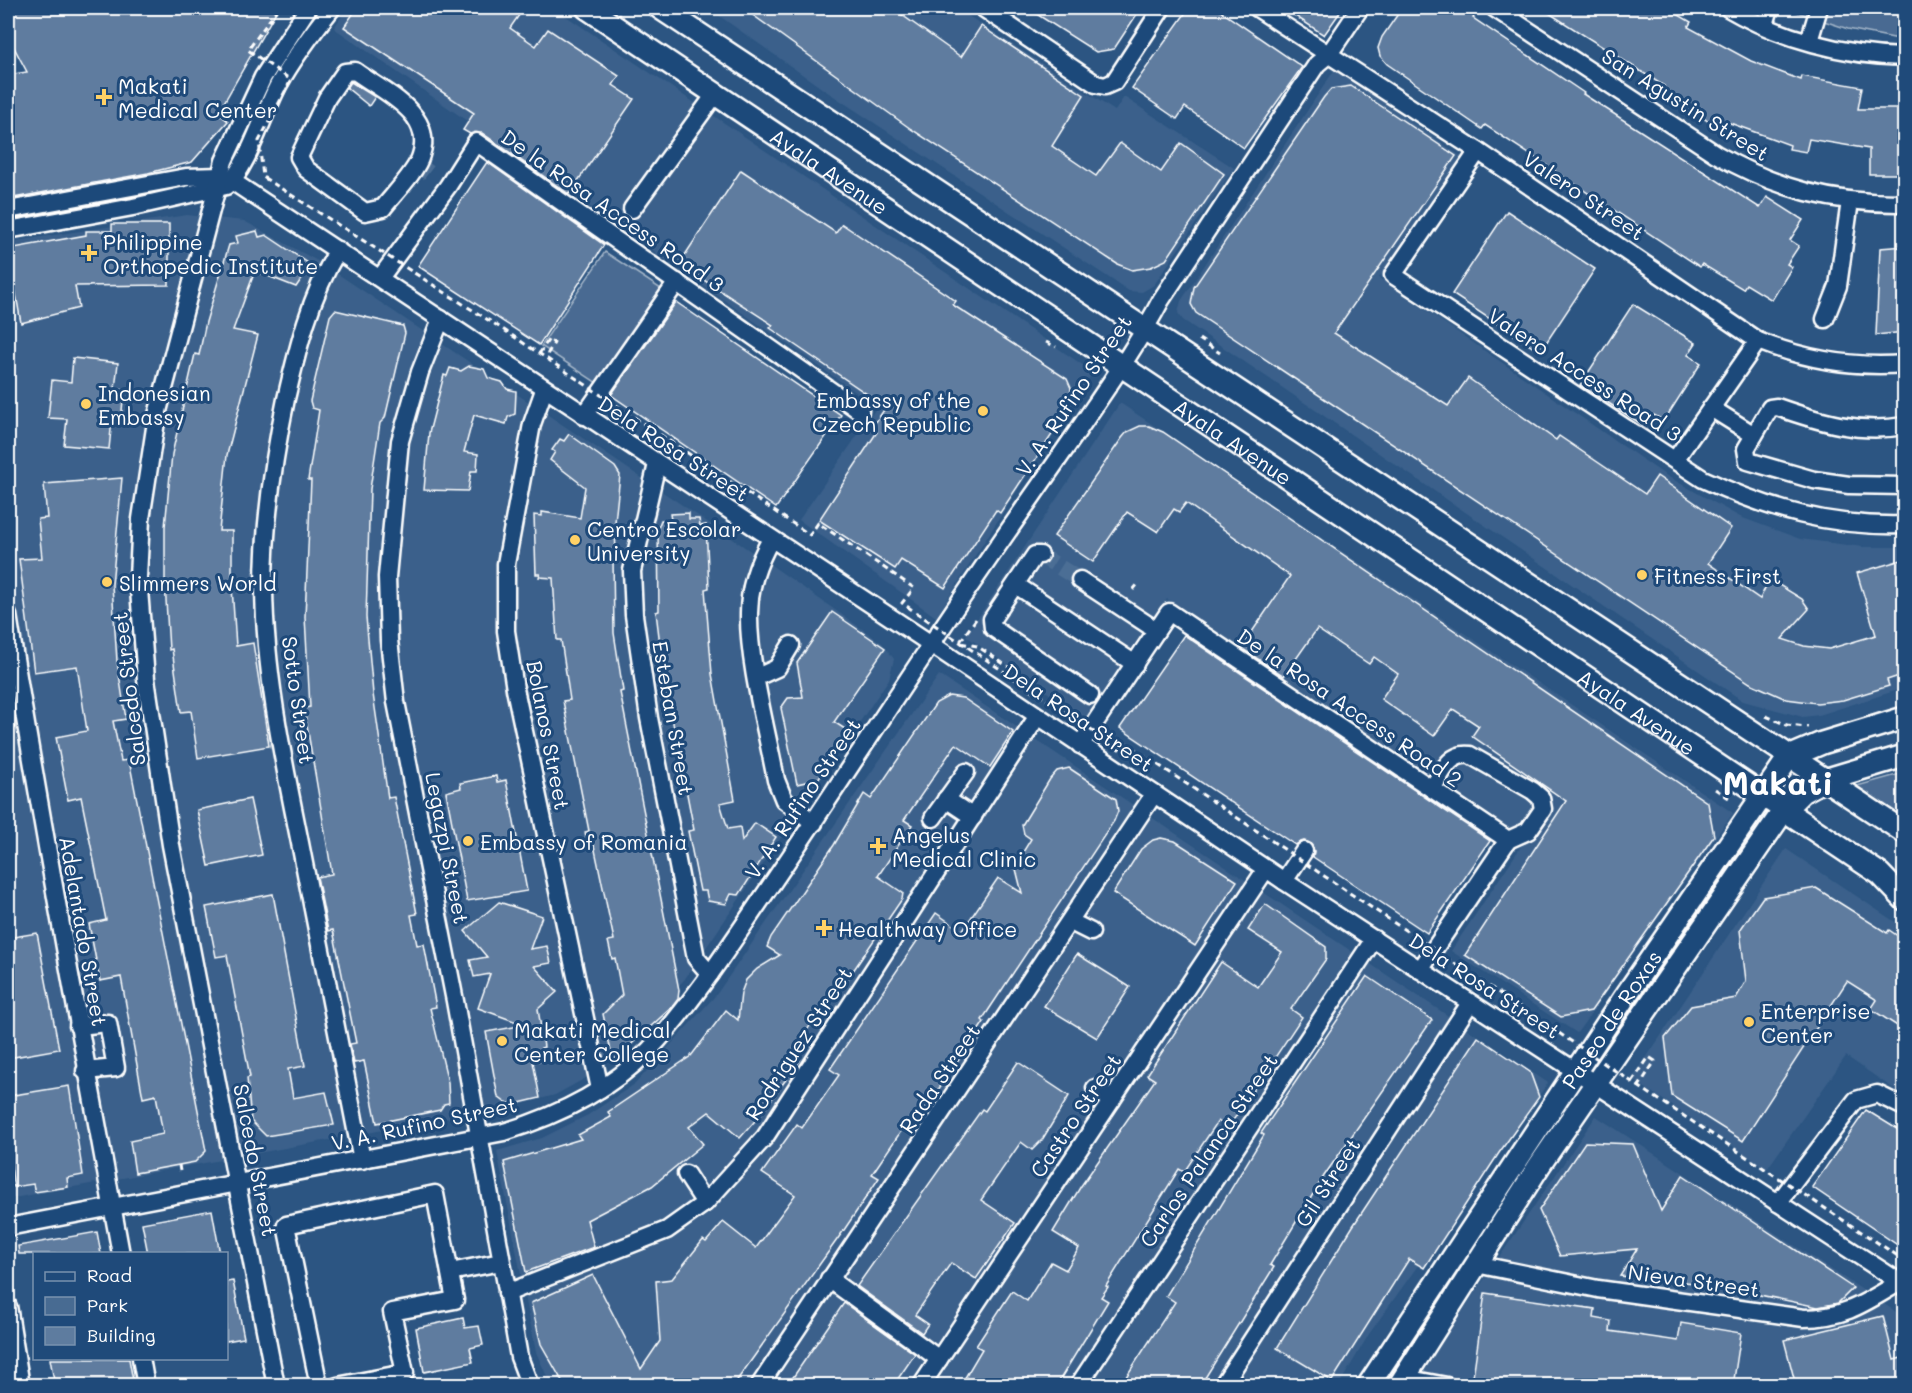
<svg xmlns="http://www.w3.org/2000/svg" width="1912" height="1393" font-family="Mali,sans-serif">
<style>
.built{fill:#3b618b}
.green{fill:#486b92;stroke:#a4b5c8;stroke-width:1.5}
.building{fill:#5e7c9f;stroke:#fff;stroke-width:1.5}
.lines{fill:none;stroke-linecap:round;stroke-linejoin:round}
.minor-tunnel{stroke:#4c6e95;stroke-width:16;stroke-dasharray:16 8;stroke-linecap:butt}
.minor-casing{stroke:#fff;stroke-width:21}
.major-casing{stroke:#fff;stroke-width:26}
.path{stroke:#fff;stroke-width:3;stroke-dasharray:6 4.5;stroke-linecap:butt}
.minor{stroke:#1f4a7a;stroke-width:16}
.major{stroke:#1f4a7a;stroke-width:21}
.path-bridge{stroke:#fff;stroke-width:3;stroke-dasharray:6 4.5;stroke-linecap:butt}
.poi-dot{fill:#ffd166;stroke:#1f4a7a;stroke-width:2}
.labels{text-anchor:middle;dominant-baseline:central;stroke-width:6;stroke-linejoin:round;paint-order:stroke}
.poi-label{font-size:21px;fill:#fff;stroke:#1f4a7a;text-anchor:start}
.street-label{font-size:21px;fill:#fff;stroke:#1f4a7a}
.town-label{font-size:33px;font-weight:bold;fill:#fff;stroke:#1f4a7a}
</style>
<rect width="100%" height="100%" fill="#2c5582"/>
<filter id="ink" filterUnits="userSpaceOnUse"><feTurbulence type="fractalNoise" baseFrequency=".0167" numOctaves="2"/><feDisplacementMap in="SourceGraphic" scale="12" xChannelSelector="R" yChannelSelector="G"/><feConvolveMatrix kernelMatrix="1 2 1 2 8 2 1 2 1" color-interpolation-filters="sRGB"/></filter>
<g filter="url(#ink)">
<g class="built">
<path d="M347,8H554L1093,372L936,617L799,520L877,407L334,28Z"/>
<path d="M708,8H956L1115,111L1124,97L1234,168L1154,285L1142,292L1129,291L823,89Z"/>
<path d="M1335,69L1462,157L1379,278L1665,475L1740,517L1800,539L1863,547H1904V688L1819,715L1803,717L1743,701L1183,320L1178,313L1181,301Z"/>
<path d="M187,215L244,221L323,264L758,556L882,643L894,659L889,679L684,980L593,1074L555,1095L514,1106L8,1199V242Z"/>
<path d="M1120,403L1733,813L1577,1033L1451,951L1524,842L1167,599L1087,720L966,636Z"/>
<path d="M939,675L1548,1083L1369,1334L1339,1385H551L536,1352L497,1151L542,1138L588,1115L635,1084L716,995Z"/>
<path d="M1786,849L1904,928V1096L1846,1056L1767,1169L1632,1079Z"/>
<path d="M1596,1116L1904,1317V1385L1411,1386Z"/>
</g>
<g class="green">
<path d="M1785,8H1904V40L1848,29Z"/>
<path d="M605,252L667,293L603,387L541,346Z"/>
<path d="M1904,773V818L1857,786Z"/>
</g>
<g class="building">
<path d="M8,8H278L218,113L228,121L192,162L148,173L8,199V75L27,72L8,36Z"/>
<path d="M357,8H524L510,28L536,46L548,29L619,76L613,85L634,99L569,194L482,133L470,134L463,130L474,113L344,27Z"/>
<path d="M743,8H892L961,57L981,26L1084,95L1052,146L1096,176L1120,143L1161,172L1181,143L1224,174L1166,260L1151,267L1132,270L1117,264L911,129Z"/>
<path d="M1027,8H1141L1114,49L1096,52Z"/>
<path d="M1189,8H1216L1302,67L1244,148L1185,107L1177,119L1132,88Z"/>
<path d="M1283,8H1343L1324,35Z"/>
<path d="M1402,8H1464L1475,15L1473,18L1584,93L1583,94L1760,208L1767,197L1803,220L1790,240L1799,246L1787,264L1792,267L1772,300L1746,284L1743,289L1702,264L1700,267L1485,125L1482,129L1387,64L1380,56L1378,48L1382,37Z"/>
<path d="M1541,8H1667L1691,22L1688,27L1751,61L1801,80L1802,76L1862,87L1858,109H1905V174H1869V149L1809,139L1806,152L1789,149L1790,145L1719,119L1716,126L1660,92L1664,86Z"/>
<path d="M351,82L375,97L369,106L347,88Z"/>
<path d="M1351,86L1456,156L1334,333L1448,406L1468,378L1556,440L1559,436L1645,494L1657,476L1731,528L1708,563L1760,599L1769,579L1802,599L1809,609L1782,639L1804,646L1829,649L1876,635L1857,573L1905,559V674L1887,680L1889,686L1843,700L1817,703L1786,699L1750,683L1196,313L1191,304L1194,287L1324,97L1331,89Z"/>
<path d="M487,162L604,245L539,345L418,266Z"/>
<path d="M741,170L836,233L842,224L956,301L953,305L1067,379L1071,388L1069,409L1000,513L996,510L945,588L901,560L895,569L819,520L877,432L871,429L886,407L770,328L773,325L679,264Z"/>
<path d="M1507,211L1595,269L1540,352L1452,294Z"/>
<path d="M112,224H169V285L75,286L79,308L21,323L8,249L86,235V231H112Z"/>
<path d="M257,231L259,237L266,235L311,265L296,287L255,271L233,330L258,335L227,455L219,531H232V587L236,646L253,643L269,746L198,758L191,711L181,712L172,649L169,650L165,583V527L172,454L195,354L199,355L206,322L229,245L238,243L236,236Z"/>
<path d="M1905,246V332L1876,335L1880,248Z"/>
<path d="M676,302L841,415L776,508L611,395Z"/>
<path d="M1633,304L1696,343L1688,355L1701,363L1664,421L1654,415L1646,427L1580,385Z"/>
<path d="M335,310L403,326L405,333L385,418L380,423L370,489L366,617L373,694L388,798L394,797L417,914L411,915L417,945L424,944L436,1007L430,1008L448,1082L449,1103L444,1104L440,1110L377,1123L364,1061L354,1063L350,1044L356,1043L333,930L328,931L317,877L332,874L304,708L310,707L305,617L311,480H308L319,410L312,408L310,401L330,316Z"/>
<path d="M73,358L118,363L115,389L124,390L121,421L112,420L109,449L64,445L67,419L48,418L52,380L71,382Z"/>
<path d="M469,366L484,369L488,378L502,382L507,389L516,391L515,414L508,417L506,424L474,415L464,452L478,454L477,471H471L468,491L424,490L429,433L444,375L447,376L450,368L461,371Z"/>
<path d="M1140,426H1149L1163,432L1708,803L1714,836L1591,1011L1561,1017L1465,955L1566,801L1472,736L1479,726L1453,709L1434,736L1381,699L1398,674L1374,657L1369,664L1317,629L1284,676L1241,648L1290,576L1186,503L1179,512L1174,509L1158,532L1127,512L1093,562L1054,536L1122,438L1127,432Z"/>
<path d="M569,434L615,467L620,475L615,522L616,557H613L614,633L623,691L620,692L679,990L678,999L672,1007L613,1061L603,1014L622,995L615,958L612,959L608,941L614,940L594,845L588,846L585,832L589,831L563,701L570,700L561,640H557L553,578L539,577L540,574H536L534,515L542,516V512L580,518L585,487L550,460L555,452L552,450L560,439L564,441Z"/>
<path d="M122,478L112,585L117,661L126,719L113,721L121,761L129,760L206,1151L195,1162L135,1173L130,1141L163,1134L156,1095L143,1098L121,977L100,981L89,924L106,920L81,797L68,800L56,737L87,731L77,666L34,672L19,559L42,558L38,519L47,518L44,484Z"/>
<path d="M689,513V519H699L700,526L706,525L709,588L705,589L712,674L735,800L720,803L728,829L740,827L742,841L755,823L776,837L739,895L731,894L726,904L708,901L706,891H700L688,831L694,830L664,677L656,612L659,611L658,528L661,520H671L670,514Z"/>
<path d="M832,612L885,648L834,722L845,729L847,737L818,779L797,784L781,708L788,698L803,697L797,663Z"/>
<path d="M1184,635L1490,841L1427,933L1313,857L1314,851L1310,843L1304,841L1295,845L1120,728Z"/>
<path d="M949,696L963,698L1013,732L990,767L956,744L904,820L912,825L878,876L903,893L902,899L840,990L833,991L792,1053L800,1060L761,1114L740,1138L709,1112L689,1127L703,1144L652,1186L587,1220L594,1247L526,1272L504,1162L581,1139L578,1135L611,1117L608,1112L691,1056L726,1010L738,1020L741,993L746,980L757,969L780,955L767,947L771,937L834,845L864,794L871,799L936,703Z"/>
<path d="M1069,768L1116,799L1118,811L1114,821L982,1020L984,1022L950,1073L913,1125L908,1121L872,1174L879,1178L844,1230L733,1386H565L541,1344L531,1303L593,1275L641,1369L660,1341L656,1281L672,1279L703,1240L706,1242L723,1222L756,1248L795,1195L762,1173L797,1124L802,1128L839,1075L830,1069L936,913L962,931L998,878L1022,893L1015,865L1031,839L1024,834L1022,825L1050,779L1057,771Z"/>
<path d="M496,776L497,782L506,780L527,891L467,901L446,792L461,788L460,783Z"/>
<path d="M250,799L262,855L209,866L197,810Z"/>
<path d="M1161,838L1175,841L1237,881L1195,946L1113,893L1141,849L1153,840Z"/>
<path d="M1816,888L1887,933L1889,930L1905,941V1031L1871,1009L1877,1000L1847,981L1743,1141L1672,1096L1665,1038L1691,1006L1736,998L1746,981L1740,930L1763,897Z"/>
<path d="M273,894L305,1066L288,1069L293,1098L326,1092L334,1125L266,1136L251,1121L247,1078L250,1077L227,955L216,957L206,907Z"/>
<path d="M499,902L542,916L530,949L547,946L551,963L534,966L557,992L538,1009L544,1047L541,1048L543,1060L533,1062L540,1098L515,1104L506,1103L498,1097L486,1032L525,1025L478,1008L490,974L474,977L470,960L487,957L465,931Z"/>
<path d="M1265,904L1326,947V959L1291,1009L1302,1017L1228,1128L1218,1121L1184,1172L1179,1169L1106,1286L1108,1287L1101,1297L1108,1301L1056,1386H960L982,1349L976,1346L1012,1291L1027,1301L1051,1262L1066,1270L1079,1248L1053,1232L1081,1186L1155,1080L1147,1075L1221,962L1258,987L1282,952L1248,930Z"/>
<path d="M37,933L59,1049L8,1058V938Z"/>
<path d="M1077,954L1130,987L1097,1038L1044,1006Z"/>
<path d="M1367,976L1432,1020L1324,1176L1270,1265L1274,1267L1200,1386H1120L1175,1302L1166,1296L1264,1135L1261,1133Z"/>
<path d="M1478,1037L1530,1072L1539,1097L1499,1153L1424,1268L1409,1259L1332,1381L1277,1348L1353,1226Z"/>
<path d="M1018,1062L1069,1096L1042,1140L1032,1150L1021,1142L981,1200L1015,1223L976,1279L951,1263L915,1315L928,1324L922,1333L857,1286L982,1109L985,1111Z"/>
<path d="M69,1086L83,1175L67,1178L68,1187L35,1192L33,1184L14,1187L8,1147V1096Z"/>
<path d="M1866,1110L1905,1134V1250L1812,1187Z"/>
<path d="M1585,1142L1633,1144L1661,1211L1683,1175L1853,1288L1838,1303L1818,1307L1706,1284L1620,1276L1637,1249L1560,1256L1539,1210Z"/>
<path d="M212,1210L220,1254H148L142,1223Z"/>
<path d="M97,1232L101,1254H19L18,1246Z"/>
<path d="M233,1281L244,1338L226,1341V1282Z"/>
<path d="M1485,1293L1595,1309L1594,1318L1611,1321L1610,1331L1678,1341L1681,1323L1741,1333L1733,1386H1533L1473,1377Z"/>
<path d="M844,1303L915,1354L893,1386H787Z"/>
<path d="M1883,1316L1894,1360L1905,1357V1386H1835L1834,1382L1819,1386H1796L1784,1340Z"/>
<path d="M463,1318L465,1328L479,1326L483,1345L470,1348L473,1362L424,1372L416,1328Z"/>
<path d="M50,1359H129L134,1386H55Z"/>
</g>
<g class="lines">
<g class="minor-tunnel">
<path d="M416,163L433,176"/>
<path d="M1040,555L1080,580"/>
</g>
<g class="minor-casing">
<g id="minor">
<path d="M983,8L1096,84L1105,86L1114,82L1162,8"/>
<path d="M1257,8L1478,151L1758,341C1806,360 1853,368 1904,364"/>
<path d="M1494,8L1716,154C1777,189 1834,204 1904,203"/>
<path d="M1728,8C1779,38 1846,56 1904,57"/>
<path d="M1765,25L1770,8"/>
<path d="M1809,41L1819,8"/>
<path d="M355,71C382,91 435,113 421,155C417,171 393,195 383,208L365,212L306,169L299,157L327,98L345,72Z"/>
<path d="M1478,151L1393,275L1703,479C1770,510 1830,527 1904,525"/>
<path d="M632,209L716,93"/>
<path d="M8,210L186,177L221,176L232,181L931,644L1284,881L1904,1285"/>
<path d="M8,230L133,207L226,186C247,170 265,109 279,84C294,57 313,32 332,8"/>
<path d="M338,250C310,296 298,347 286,399C273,461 264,526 264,589C265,676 284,763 301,848C321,952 342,1056 362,1160"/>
<path d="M380,278L448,186L476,142L860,411"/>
<path d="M441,319L420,372L400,441L387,577L389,640L396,702L455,1001L514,1329L519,1357L530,1386"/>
<path d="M1825,319L1838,286L1850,201"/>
<path d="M544,390L532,424L506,564V631L515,689L600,1089"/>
<path d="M1711,408L1754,435"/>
<path d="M584,416L677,282"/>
<path d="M1904,426C1859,434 1820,422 1777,407L1770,408L1746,449L1748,461L1814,480L1849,485L1904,486"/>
<path d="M1675,460L1758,341"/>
<path d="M657,464L632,571L634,615L649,718L696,958L710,974"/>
<path d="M771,539C758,562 749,586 749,613C748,662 767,731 776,780L784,800L814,823"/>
<path d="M1040,555H1035L992,619L993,628L1090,695"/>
<path d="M1080,580L1156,630"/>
<path d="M1016,585L1135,664"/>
<path d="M8,615C42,828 82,1041 121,1254"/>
<path d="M757,677L777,668L791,645"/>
<path d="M1080,745L1169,612L1508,840"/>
<path d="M1432,789C1442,773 1449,752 1470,755L1533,791L1541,798L1543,809L1528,831L1508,840"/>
<path d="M946,799L973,817"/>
<path d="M933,818L966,772"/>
<path d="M1284,881L1304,851"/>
<path d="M1071,922L1091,932"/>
<path d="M1420,970L1508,840"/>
<path d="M78,1026L108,1023L116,1068L85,1071"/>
<path d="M1095,1088L1112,1100"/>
<path d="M686,1174L705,1203"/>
<path d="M1778,1203L1856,1100L1877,1094L1904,1107"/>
<path d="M8,1227L504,1132C557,1116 610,1090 649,1050C688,1009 724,954 756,907C815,821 872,733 930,646C977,574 1028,503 1077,432C1106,389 1137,346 1161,300L1317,64L1329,54L1360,8"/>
<path d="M1476,1264L1598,1289L1804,1318C1845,1318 1866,1302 1900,1282"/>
<path d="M450,1272L501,1262"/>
<path d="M829,1279L939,1359"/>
<path d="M507,1293L667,1230L705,1203L765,1137L1037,717"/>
<path d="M8,1306L21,1386"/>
<path d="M141,1358L146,1386"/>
<path d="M1404,1378L1447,1386"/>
<path d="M276,1386L171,845L146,679L138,577L141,519L157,415L224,161L263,77L308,8"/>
<path d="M319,1386L286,1225L435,1194L455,1300L392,1312L405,1373L337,1386"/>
<path d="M759,1386L1154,794"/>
<path d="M921,1386L1266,869"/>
<path d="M1078,1386L1374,939"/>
<path d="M1222,1386L1470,1003"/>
</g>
</g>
<g class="major-casing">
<g id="major">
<path id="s1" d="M587,8L1880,874L1904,899"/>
<path d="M660,8L1904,832"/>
<path id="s2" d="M1368,1386L1624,998L1789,757L1822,743L1904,718"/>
<path d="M1399,1386L1539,1166L1784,810L1802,792L1824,780L1904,756"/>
</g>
</g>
<g class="path">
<path d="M1199,339L1220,353"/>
<path d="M1046,342L1056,347"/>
<path d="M539,354L549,339L554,343L545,358"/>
<path d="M1133,590L1138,584"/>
<path d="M976,619L959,643L977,646L1013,670L1007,676"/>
<path d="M1766,716L1787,725L1808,727"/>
<path d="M1715,789L1729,798"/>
<path d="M1632,1082L1649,1057L1655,1061L1636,1091"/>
<path d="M179,1165L180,1171"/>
</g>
<use href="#minor" class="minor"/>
<use href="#major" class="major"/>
<path class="path-bridge" d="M278,8L248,50L291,80L259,141L263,177L504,330L810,535L818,523L914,588L902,603L1119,749L1124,742L1632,1082L1904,1260"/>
</g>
</g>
<g class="poi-dot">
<path d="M101 88h6v6h6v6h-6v6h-6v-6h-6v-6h6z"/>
<path d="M86 244h6v6h6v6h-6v6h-6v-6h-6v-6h6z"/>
<circle cx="86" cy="404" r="6"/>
<circle cx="983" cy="411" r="6"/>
<circle cx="575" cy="540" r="6"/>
<circle cx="1642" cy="575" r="6"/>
<circle cx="107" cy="582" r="6"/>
<circle cx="468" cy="841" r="6"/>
<path d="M875 837h6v6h6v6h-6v6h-6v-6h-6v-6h6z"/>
<path d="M821 919h6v6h6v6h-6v6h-6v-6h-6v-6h6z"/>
<circle cx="1749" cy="1022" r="6"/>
<circle cx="502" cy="1041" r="6"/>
</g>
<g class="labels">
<g class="poi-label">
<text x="118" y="85">Makati<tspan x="118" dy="24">Medical Center</tspan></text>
<text x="103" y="241">Philippine<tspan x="103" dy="24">Orthopedic Institute</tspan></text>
<text x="98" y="392">Indonesian<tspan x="98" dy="24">Embassy</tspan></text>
<text x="971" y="399" text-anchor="end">Embassy of the<tspan x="971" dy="24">Czech Republic</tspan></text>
<text x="587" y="528">Centro Escolar<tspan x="587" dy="24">University</tspan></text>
<text x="1654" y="575">Fitness First</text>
<text x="119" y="582">Slimmers World</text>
<text x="892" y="834">Angelus<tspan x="892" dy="24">Medical Clinic</tspan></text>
<text x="480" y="841">Embassy of Romania</text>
<text x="838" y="928">Healthway Office</text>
<text x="1761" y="1010">Enterprise<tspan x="1761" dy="24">Center</tspan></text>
<text x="514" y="1029">Makati Medical<tspan x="514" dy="24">Center College</tspan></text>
</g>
<g class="street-label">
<text transform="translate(1686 104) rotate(32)">San Agustin Street</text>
<text stroke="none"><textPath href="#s1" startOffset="292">Ayala Avenue</textPath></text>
<text transform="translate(1584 195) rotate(34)">Valero Street</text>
<text transform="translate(613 210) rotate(35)">De la Rosa Access Road 3</text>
<text transform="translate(1585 374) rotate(33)">Valero Access Road 3</text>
<text transform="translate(1073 395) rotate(-56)">V. A. Rufino Street</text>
<text stroke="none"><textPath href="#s1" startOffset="778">Ayala Avenue</textPath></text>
<text transform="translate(674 448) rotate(33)">Dela Rosa Street</text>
<text transform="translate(128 689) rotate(-97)">Salcedo Street</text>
<text transform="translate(299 700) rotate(82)">Sotto Street</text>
<text transform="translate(1350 707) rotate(34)">De la Rosa Access Road 2</text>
<text stroke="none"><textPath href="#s1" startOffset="1264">Ayala Avenue</textPath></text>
<text transform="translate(1079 717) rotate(34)">Dela Rosa Street</text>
<text transform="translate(674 718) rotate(80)">Esteban Street</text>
<text transform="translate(549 735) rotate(79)">Bolanos Street</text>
<text transform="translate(802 798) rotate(-56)">V. A. Rufino Street</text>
<text transform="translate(448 848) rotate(79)">Legazpi Street</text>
<text transform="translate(84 931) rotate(80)">Adelantado Street</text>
<text transform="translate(1485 985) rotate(33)">Dela Rosa Street</text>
<text stroke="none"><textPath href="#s2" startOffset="440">Paseo de Roxas</textPath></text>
<text transform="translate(798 1043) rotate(-57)">Rodriguez Street</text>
<text transform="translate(939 1078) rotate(-56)">Rada Street</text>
<text transform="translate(1075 1115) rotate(-56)">Castro Street</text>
<text transform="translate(424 1123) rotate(-12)">V. A. Rufino Street</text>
<text transform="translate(1208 1150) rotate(-56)">Carlos Palanca Street</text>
<text transform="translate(256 1160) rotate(79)">Salcedo Street</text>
<text transform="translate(1327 1182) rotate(-57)">Gil Street</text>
<text transform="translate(1694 1280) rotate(8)">Nieva Street</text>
</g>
<g class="town-label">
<text x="1778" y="781">Makati</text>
</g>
</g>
<rect width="1912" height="1393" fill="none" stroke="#1f4a7a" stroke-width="30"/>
<rect x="15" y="15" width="1882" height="1363" fill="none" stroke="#fff" stroke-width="2" filter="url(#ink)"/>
<rect x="33" y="1252" width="195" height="108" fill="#1f4a7a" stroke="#7992af" stroke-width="1.5"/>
<rect x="45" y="1272" width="30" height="9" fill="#1f4a7a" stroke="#7992af" stroke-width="1.5"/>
<text x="87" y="1282" font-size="18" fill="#ffffff">Road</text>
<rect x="45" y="1297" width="30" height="18" fill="#486b92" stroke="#7992af" stroke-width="1.5"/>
<text x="87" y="1312" font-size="18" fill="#ffffff">Park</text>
<rect x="45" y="1327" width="30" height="18" fill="#5e7c9f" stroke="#7992af" stroke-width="1.5"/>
<text x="87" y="1342" font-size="18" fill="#ffffff">Building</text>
</svg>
